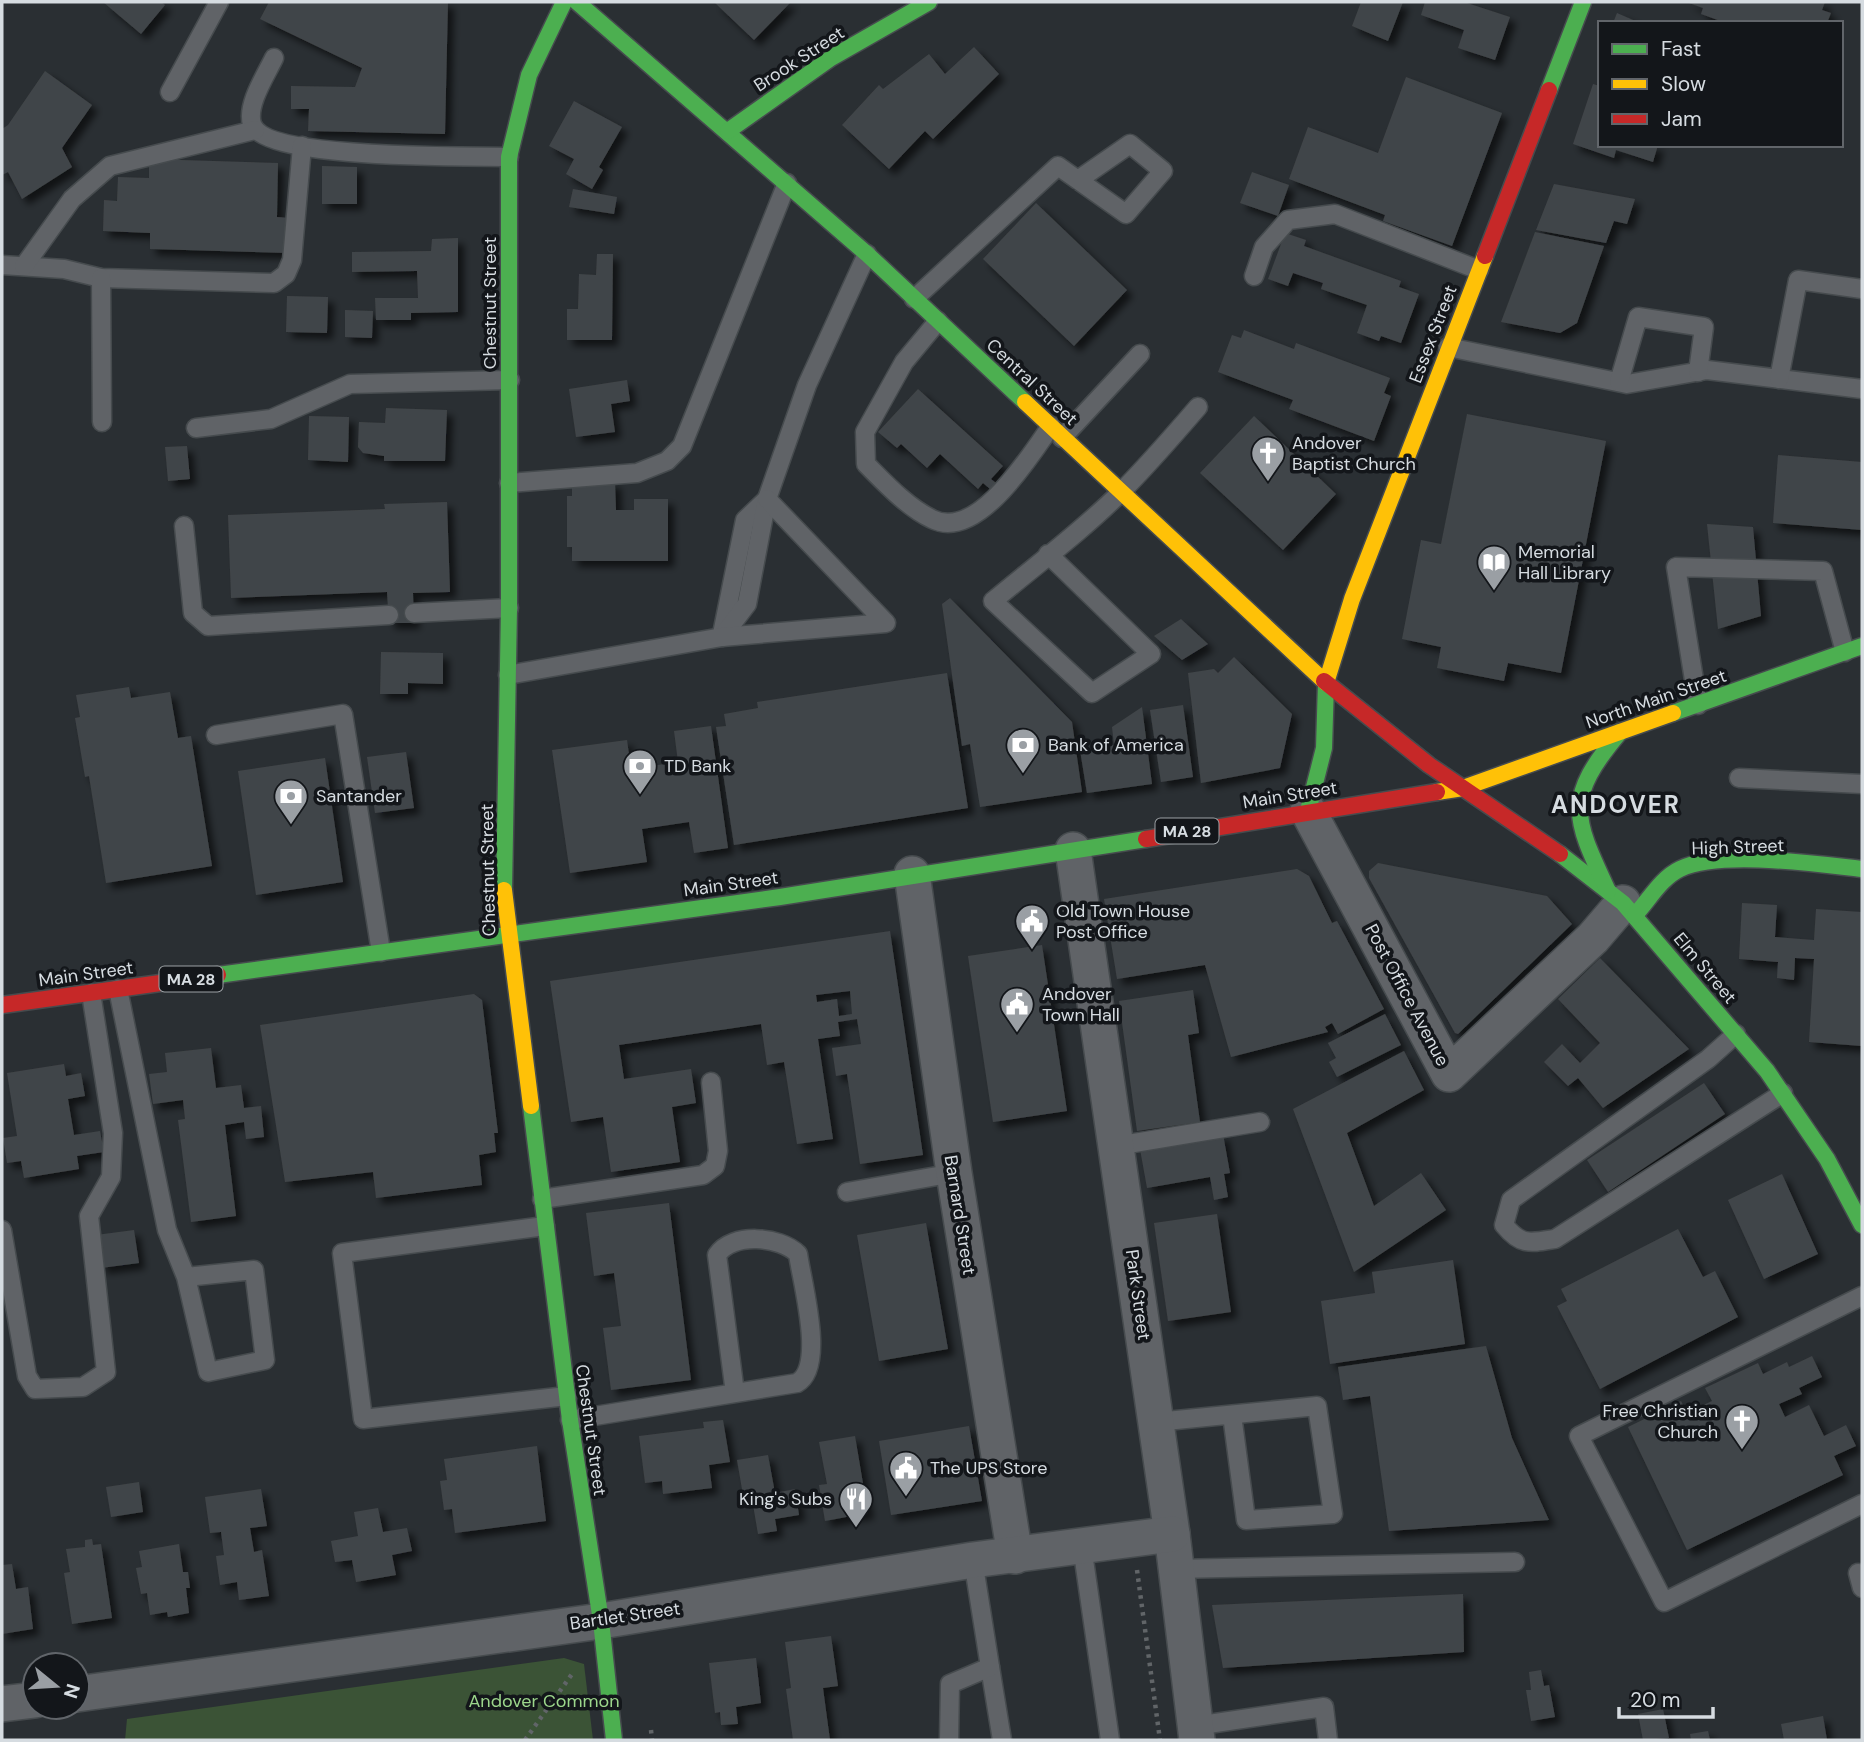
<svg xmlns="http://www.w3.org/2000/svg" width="1864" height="1742" font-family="'DM Sans',sans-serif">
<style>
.green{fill:#3b5336}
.building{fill:#414548;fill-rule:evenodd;filter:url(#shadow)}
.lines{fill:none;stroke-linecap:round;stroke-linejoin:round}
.lane-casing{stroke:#464b4e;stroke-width:21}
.street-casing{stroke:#464b4e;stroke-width:38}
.fast-casing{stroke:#464b4e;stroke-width:19}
.slow-casing{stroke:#464b4e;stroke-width:19}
.jam-casing{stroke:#464b4e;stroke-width:19}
.path{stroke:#616568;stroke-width:4.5;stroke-dasharray:3.5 5;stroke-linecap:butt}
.lane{stroke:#606367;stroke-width:18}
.street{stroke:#606367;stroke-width:35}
.fast{stroke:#4caf50;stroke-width:16}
.slow{stroke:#ffc107;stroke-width:16}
.jam{stroke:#c62828;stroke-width:16}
.labels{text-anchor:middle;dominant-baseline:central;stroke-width:7;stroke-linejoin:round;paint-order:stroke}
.shield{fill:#13161a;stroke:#9ca1a5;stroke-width:2}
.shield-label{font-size:16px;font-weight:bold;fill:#d6dce1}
.street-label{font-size:18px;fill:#d6dce1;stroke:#13161a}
.poi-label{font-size:18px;fill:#d6dce1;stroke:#13161a;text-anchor:start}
.park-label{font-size:18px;fill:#9cd68b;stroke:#13161a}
.district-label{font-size:24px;font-weight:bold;letter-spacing:2px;fill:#d6dce1;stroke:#13161a}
</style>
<defs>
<filter id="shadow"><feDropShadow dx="6" dy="6" stdDeviation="3.5" flood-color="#0009"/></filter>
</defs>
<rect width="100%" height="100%" fill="#2a2f33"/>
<path class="green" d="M564,1658L584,1664L593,1740H125L127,1719Z"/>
<g class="building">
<path d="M103,2H161L165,5L141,34Z"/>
<path d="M269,2H448L445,134L308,131L309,109H291V86L355,87L362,68L260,19Z"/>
<path d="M714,2H791L754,40Z"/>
<path d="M1361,2H1403L1388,41L1352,26Z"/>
<path d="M1425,2H1464L1510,17L1495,60L1458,48L1464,30L1421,15Z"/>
<path d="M1686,2H1825L1822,10L1831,13L1827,23H1726L1701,14L1703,8Z"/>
<path d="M1617,13L1640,23H1613Z"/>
<path d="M974,47L999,74L933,139L925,131L889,169L842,125L879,85L883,89L929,54L945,74Z"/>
<path d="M45,71L92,105L62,148L72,167L22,199L8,172L2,175V129L8,125Z"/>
<path d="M1406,77L1502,113L1452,246L1383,221L1385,215L1289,179L1308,127L1378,153Z"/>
<path d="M1593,84L1600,86V145H1658L1653,162L1616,150L1614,158L1573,144Z"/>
<path d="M574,101L622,127L599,167L603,170L592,189L566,174L574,159L549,146Z"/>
<path d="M149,159L278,163L277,217L290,218L287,253L150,249V233L103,231L104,200L117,201L118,177L149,178Z"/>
<path d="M322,166L357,167V204H322Z"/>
<path d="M1252,172L1289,185L1278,216L1240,203Z"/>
<path d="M1554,184L1635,199L1627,224L1614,221L1606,243L1536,230Z"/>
<path d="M573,189L617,197L614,214L569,207Z"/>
<path d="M1036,203L1127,290L1074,346L983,259Z"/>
<path d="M1535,232L1604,246L1577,323L1560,333L1501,322Z"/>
<path d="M1285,233L1306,240L1304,246L1401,281L1399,287L1419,294L1401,343L1381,336L1379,341L1357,333L1367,305L1321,289L1323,283L1293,273L1288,286L1268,279Z"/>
<path d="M458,238V312L411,313V320H376L375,298H418L417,271L352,272V252L431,251L432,239Z"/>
<path d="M597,254H613L612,340H567V309H578L579,274L596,275Z"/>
<path d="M287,296L328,297L327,333L286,332Z"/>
<path d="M345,310L373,311L372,338L345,337Z"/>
<path d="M1244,330L1294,349L1296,343L1390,378L1384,393L1391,396L1374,441L1289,409L1293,400L1218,372L1232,335L1241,338Z"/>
<path d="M627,380L630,401L611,404L615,432L576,437L569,389Z"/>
<path d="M918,389L1003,466L991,479L996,483L990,489L983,483L978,489L940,454L927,468L901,444L897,448L878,432Z"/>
<path d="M386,408L447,410L445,461H384V456L363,453L358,447L359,422L385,423Z"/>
<path d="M1467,414L1606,441L1561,673L1508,663L1504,681L1437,668L1441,647L1402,639L1421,540L1441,544Z"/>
<path d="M309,416L349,417L348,462L308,460Z"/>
<path d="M1254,416L1336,494L1283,550L1200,473Z"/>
<path d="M187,446L190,479L168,481L165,447Z"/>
<path d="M1778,455L1862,462V530L1773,523Z"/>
<path d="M615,482L616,510H634V499H668V561H572V547H567V496H572V483Z"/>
<path d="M447,502L450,592L413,593L414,623H389L387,592L231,598L228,515L385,509L384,504Z"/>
<path d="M1707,524L1753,527L1761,616L1718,629Z"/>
<path d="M950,598L1072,722L1082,792L980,807L970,744L962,746L942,604Z"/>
<path d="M1181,619L1208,644L1182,660L1154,636Z"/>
<path d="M381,652L443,653V684L408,683V694H380Z"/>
<path d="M1234,657L1292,714L1280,768L1201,783L1188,673L1214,669L1218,673Z"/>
<path d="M947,673L968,808L734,845L716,727L726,726L724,714L758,708L757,702Z"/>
<path d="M129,687L131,698L170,692L178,738L191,736L212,866L106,883L89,776L85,777L75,718L80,717L76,695Z"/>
<path d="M1183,705L1193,777L1161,782L1150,710Z"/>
<path d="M1142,707L1152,784L1087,793L1080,750L1114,745L1112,727Z"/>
<path d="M711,726L728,848L694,853L689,822L642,829L647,862L570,873L552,750L627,740L631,769L678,762L674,731Z"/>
<path d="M406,752L414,808L375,813L367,757Z"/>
<path d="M325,758L343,882L256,895L238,771Z"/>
<path d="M1378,863L1547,896L1572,924L1458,1034L1455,1033L1369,878V871Z"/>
<path d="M1297,869L1309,876L1332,923L1337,921L1384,1009L1338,1034L1332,1023L1325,1027L1328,1032L1231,1057L1205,965L1117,979L1104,899Z"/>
<path d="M1742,903L1777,905L1775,937L1814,940L1816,909L1862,912V1046L1809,1042L1814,959L1795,958L1794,980L1777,978L1778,962L1739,959Z"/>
<path d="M890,931L923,1155L860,1164L847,1074L836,1076L832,1048L861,1044L857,1019L838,1022L840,1036L818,1039L833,1139L797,1144L784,1062L767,1065L761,1024L619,1045L624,1079L691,1069L696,1103L672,1107L680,1162L611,1172L603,1117L571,1122L550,981ZM850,991L852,1014L839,1016L837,999L817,1002L816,995Z"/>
<path d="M1042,945L1067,1111L993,1122L968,956Z"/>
<path d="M1600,958L1689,1049L1603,1108L1578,1078L1568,1086L1544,1062L1562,1044L1580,1063L1600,1043L1558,999Z"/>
<path d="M1193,990L1199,1033L1188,1035L1200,1122L1137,1131L1119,1001Z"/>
<path d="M474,994L482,1000L498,1133H494L496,1152L479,1155L482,1185L376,1198L373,1172L285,1182L260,1025Z"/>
<path d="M1385,1014L1401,1045L1337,1077L1329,1062L1336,1058L1328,1043Z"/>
<path d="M211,1048L216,1088L241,1085L244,1108L261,1106L264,1137L246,1139L244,1122L225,1125L236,1216L191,1222L178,1120L185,1119L183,1100L153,1104L149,1074L167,1072L165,1053Z"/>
<path d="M1404,1051L1424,1090L1347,1133L1374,1206L1421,1173L1446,1210L1354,1272L1293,1109Z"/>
<path d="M64,1064L66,1076L81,1073L85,1096L68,1099L74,1135L100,1131L104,1152L77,1156L79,1169L24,1178L21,1161L7,1163L3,1138L17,1136L7,1073Z"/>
<path d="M1704,1083L1725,1114L1608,1192L1587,1160Z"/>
<path d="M1223,1134L1230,1173L1224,1174L1228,1197L1214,1200L1210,1177L1147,1188L1140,1149Z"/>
<path d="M1782,1174L1818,1254L1764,1279L1728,1200Z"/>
<path d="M669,1203L691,1380L611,1390L603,1328L621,1326L614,1273L594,1276L586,1213Z"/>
<path d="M1217,1214L1231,1312L1168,1321L1154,1223Z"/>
<path d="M926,1223L948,1349L879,1361L857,1235Z"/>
<path d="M1678,1229L1703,1277L1715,1271L1738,1317L1600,1389L1557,1306L1567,1301L1561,1289Z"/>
<path d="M134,1230L139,1263L101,1268L96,1235Z"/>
<path d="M1453,1260L1465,1344L1330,1364L1321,1301L1375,1293L1372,1272Z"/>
<path d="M1486,1346L1512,1438L1549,1520L1389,1531L1370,1396L1343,1400L1338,1367Z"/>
<path d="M1812,1356L1822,1377L1799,1388L1802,1394L1779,1404L1785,1417L1809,1405L1824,1436L1846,1425L1856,1446L1834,1456L1843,1475L1687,1550L1628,1427L1681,1401L1687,1413L1712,1401L1705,1388L1758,1363L1763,1374L1787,1362L1789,1367Z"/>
<path d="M723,1420L730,1462L709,1465L712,1488L663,1494L662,1481L645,1483L639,1436L704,1428L703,1422Z"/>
<path d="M969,1426L982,1501L891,1515L879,1441Z"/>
<path d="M855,1436L868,1513L825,1521L819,1485L827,1484L819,1442Z"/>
<path d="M537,1446L546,1521L455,1533L452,1509L444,1510L440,1481L447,1480L444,1459Z"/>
<path d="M768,1455L775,1493L795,1489L799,1515L775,1519L777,1531L758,1534L751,1493L743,1495L737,1460Z"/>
<path d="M139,1482L143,1512L111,1517L106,1487Z"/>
<path d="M261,1489L267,1526L250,1528L254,1552L262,1550L269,1596L239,1600L237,1582L220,1585L216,1556L224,1555L221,1532L210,1533L205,1497Z"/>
<path d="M378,1508L383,1532L407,1528L412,1551L392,1555L396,1575L356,1582L352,1560L335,1562L331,1541L358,1536L354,1512Z"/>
<path d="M92,1539L93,1545L101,1544L112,1618L72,1624L64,1573L70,1572L66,1549L85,1547V1540Z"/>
<path d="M179,1544L183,1572H188L190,1588H186L189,1613L168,1617L167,1612L150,1615L147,1593L141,1594L136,1568L142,1567L139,1551Z"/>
<path d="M12,1564L16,1589L28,1587L33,1629L2,1634V1565Z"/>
<path d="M1463,1594L1464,1652L1223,1668L1212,1605Z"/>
<path d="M831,1636L838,1686L823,1688L830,1740H793L786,1689L791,1688L785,1642Z"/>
<path d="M756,1658L761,1703L736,1707L738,1724L721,1725L720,1712L715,1713L709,1663Z"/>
<path d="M1541,1670L1544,1686L1549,1685L1555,1717L1531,1721L1526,1690H1531L1529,1672Z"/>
<path d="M1663,1709L1669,1738L1643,1740L1638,1714Z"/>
<path d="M1823,1716L1827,1740H1784L1781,1724Z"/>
<path d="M1708,1731L1710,1740H1691L1690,1734Z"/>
</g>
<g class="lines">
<g class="lane-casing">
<g id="lane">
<path d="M274,58C266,75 246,105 252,124C265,160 470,156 509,157"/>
<path d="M170,92L219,2"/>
<path d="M2,265L64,269L101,278L274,283L286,274L292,260L302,146"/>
<path d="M24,266L72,199L110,166L255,130"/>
<path d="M1254,276L1264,247L1288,220L1335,214L1479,270"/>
<path d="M101,278L102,422"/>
<path d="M914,299L1058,166L1126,214L1163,171L1130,144L1078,180"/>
<path d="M938,321L904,362L865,432L866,464C885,483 907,507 932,519C977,542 1030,456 1051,426"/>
<path d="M1448,347L1627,384L1707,370L1862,389"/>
<path d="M1779,379L1798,280L1862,289"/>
<path d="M1619,382L1638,317L1704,327L1698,372"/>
<path d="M196,428L271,419L350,384L510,380"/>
<path d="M1062,438L1140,354"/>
<path d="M509,483L637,473L667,461L682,446L787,183"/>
<path d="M184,526L193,613L208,626L389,615"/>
<path d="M1048,554L1151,654L1092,693L993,601C1036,565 1082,531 1121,492C1148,465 1173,436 1198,407"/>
<path d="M414,613L509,608"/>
<path d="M722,634L745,520L767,499"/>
<path d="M722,637L747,604L767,499L807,385L867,254"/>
<path d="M508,675L722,637L886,623L767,499"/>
<path d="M1698,705L1676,567L1823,571L1845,652"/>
<path d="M216,735L343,714L381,952"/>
<path d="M1739,778L1862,784"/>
<path d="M118,989L167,1230L186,1277L208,1372L265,1360L254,1270L186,1277"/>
<path d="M1736,1034L1708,1059L1511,1200L1504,1225C1521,1246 1530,1243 1555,1239L1783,1093"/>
<path d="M1116,1146L1260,1122"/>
<path d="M847,1192L954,1173"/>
<path d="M542,1199L703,1175L715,1166L718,1151L711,1082"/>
<path d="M545,1226L342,1253L363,1419L567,1396"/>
<path d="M2,1230L27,1376L35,1389L83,1387L106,1372L89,1216L111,1177L113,1133L91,993"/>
<path d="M1862,1296L1579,1436L1664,1602L1862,1504"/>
<path d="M570,1420L797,1383C826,1367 802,1283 798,1254C780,1236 732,1232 717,1255L735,1393"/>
<path d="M1156,1422L1317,1406L1333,1514L1246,1520L1232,1415"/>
<path d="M1082,1546L1110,1740"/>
<path d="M1174,1569L1515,1562"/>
<path d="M1858,1573L1862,1588"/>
<path d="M990,1667L1002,1740"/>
<path d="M1195,1726L1324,1707L1328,1740"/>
<path d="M949,1740L950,1684L990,1667L973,1560"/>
</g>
</g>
<g class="street-casing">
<g id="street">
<path d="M1308,811L1449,1074L1593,938L1623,903"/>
<path d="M1073,850L1172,1534L1197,1740"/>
<path d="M912,874L954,1173L1015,1556"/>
<path d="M77,1694L601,1621L973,1560L1172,1534"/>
<path d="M2,1704L35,1700"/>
</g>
</g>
<g class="fast-casing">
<g id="fast">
<path d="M577,2L867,254L1025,402"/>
<path d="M1549,90L1583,2"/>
<path d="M728,131L831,58L929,2"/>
<path d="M1673,713L1862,646"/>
<path d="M1308,811L1324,748L1326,683"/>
<path d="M1560,854L1623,903L1767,1071L1827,1159L1862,1225"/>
<path d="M504,890L509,608V157L529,75L564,2"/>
<path d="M1608,891C1573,816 1564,799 1620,732"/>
<path d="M1635,915C1649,900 1661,878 1680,869C1720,850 1817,864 1862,869"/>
<path d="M218,975L780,897L1146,839"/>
<path d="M531,1106L570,1420L601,1621L614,1740"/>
</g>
</g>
<g class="slow-casing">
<g id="slow">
<path d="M1025,402L1324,681"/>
<path d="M1326,683L1352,599L1485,256"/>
<path d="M1437,792L1463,788L1673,713"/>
<path d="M504,890L531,1106"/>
</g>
</g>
<g class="jam-casing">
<g id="jam">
<path d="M1485,256L1549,90"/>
<path d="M1324,681L1429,765L1560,854"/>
<path d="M1146,839L1437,792"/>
<path d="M2,1005L218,975"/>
</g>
</g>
<g class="path">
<path d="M1137,1570L1160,1740"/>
<path d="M651,1730L652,1740"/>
<path d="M525,1740L572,1674"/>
</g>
<use href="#lane" class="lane"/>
<use href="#street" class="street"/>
<use href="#fast" class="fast"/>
<use href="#slow" class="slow"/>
<use href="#jam" class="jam"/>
</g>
<defs>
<g id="church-pin" transform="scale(1.75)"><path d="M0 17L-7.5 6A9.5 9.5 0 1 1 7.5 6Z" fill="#9a9fa4" stroke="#13161a"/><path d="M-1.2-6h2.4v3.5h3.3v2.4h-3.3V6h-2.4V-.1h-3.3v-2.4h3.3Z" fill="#fff"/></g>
<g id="library-pin" transform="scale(1.75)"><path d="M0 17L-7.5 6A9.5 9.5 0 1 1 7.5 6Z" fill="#9a9fa4" stroke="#13161a"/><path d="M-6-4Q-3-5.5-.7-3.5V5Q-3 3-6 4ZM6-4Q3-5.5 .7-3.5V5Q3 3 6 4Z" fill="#fff"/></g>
<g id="bank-pin" transform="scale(1.75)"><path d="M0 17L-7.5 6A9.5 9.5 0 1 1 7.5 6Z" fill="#9a9fa4" stroke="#13161a"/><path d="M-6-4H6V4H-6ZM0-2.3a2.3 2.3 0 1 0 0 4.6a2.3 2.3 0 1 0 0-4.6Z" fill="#fff"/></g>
<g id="civic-pin" transform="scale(1.75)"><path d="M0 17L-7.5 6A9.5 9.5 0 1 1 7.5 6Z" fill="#9a9fa4" stroke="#13161a"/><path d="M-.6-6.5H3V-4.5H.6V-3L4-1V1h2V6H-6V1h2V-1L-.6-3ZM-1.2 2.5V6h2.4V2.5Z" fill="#fff"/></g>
<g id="restaurant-pin" transform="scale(1.75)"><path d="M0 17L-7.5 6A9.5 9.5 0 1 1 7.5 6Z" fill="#9a9fa4" stroke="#13161a"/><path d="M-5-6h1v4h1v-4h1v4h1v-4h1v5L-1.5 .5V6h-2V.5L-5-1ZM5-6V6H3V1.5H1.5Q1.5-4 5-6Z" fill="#fff"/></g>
</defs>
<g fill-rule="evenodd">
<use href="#church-pin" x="1268" y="453"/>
<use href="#library-pin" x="1494" y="562"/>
<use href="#bank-pin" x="1023" y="745"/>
<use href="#bank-pin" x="640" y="766"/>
<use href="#bank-pin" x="291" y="796"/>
<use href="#civic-pin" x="1032" y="921"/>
<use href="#civic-pin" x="1017" y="1004"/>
<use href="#church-pin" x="1742" y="1421"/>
<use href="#civic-pin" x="906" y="1468"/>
<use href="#restaurant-pin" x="856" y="1499"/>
</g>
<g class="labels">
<g class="shield">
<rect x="1155.5" y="818.5" width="63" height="25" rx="5"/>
<rect x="159.5" y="966.5" width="63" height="25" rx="5"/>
</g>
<g class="shield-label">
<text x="1187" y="831">MA 28</text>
<text x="191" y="979">MA 28</text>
</g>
<g class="street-label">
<text transform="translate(799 59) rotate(-33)">Brook Street</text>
<text transform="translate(490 303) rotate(-90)">Chestnut Street</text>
<text transform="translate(1433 334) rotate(-69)">Essex Street</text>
<text transform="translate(1032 382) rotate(43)">Central Street</text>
<text transform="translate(1656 699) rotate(-19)">North Main Street</text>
<text transform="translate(1290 795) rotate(-9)">Main Street</text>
<text transform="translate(1738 847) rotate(-2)">High Street</text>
<text transform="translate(488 870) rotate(-91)">Chestnut Street</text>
<text transform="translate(731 884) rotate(-8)">Main Street</text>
<text transform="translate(1705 968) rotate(50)">Elm Street</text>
<text transform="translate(86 974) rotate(-8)">Main Street</text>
<text transform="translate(1407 995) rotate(62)">Post Office Avenue</text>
<text transform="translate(960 1215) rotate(81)">Barnard Street</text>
<text transform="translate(1138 1295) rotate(82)">Park Street</text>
<text transform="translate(591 1430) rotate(82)">Chestnut Street</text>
<text transform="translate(625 1616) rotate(-8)">Bartlet Street</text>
</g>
<g class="poi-label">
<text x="1292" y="443">Andover<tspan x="1292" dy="21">Baptist Church</tspan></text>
<text x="1518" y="552">Memorial<tspan x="1518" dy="21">Hall Library</tspan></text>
<text x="1048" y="745">Bank of America</text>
<text x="664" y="766">TD Bank</text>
<text x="316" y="796">Santander</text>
<text x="1056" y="911">Old Town House<tspan x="1056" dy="21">Post Office</tspan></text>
<text x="1042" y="994">Andover<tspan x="1042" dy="21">Town Hall</tspan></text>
<text x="1718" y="1411" text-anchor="end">Free Christian<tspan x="1718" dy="21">Church</tspan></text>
<text x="930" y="1468">The UPS Store</text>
<text x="832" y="1499" text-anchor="end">King's Subs</text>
</g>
<g class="park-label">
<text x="544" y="1701">Andover Common</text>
</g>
<g class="district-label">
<text x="1616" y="804">ANDOVER</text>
</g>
</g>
<rect width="1864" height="1742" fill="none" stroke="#d6dce1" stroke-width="7"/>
<rect x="1598" y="21" width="245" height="126" fill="#13161a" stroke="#61656a" stroke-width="2"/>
<rect x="1612" y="44" width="35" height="10" fill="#4caf50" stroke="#61656a" stroke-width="2"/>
<text x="1661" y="56" font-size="21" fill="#d6dce1">Fast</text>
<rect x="1612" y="79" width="35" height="10" fill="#ffc107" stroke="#61656a" stroke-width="2"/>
<text x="1661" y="91" font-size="21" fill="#d6dce1">Slow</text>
<rect x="1612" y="114" width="35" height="10" fill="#c62828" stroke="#61656a" stroke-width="2"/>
<text x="1661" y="126" font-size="21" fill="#d6dce1">Jam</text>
<g transform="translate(56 1686) rotate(108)"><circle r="33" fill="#13161a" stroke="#61656a" stroke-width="2"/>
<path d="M0-5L12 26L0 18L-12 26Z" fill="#9a9fa4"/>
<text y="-10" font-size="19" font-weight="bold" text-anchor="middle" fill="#d6dce1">N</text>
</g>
<path d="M1619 1707v10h94v-10" fill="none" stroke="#d6dce1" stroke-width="3.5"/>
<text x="1630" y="1707" font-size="21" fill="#d6dce1" stroke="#13161a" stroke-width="5" paint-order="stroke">20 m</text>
</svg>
